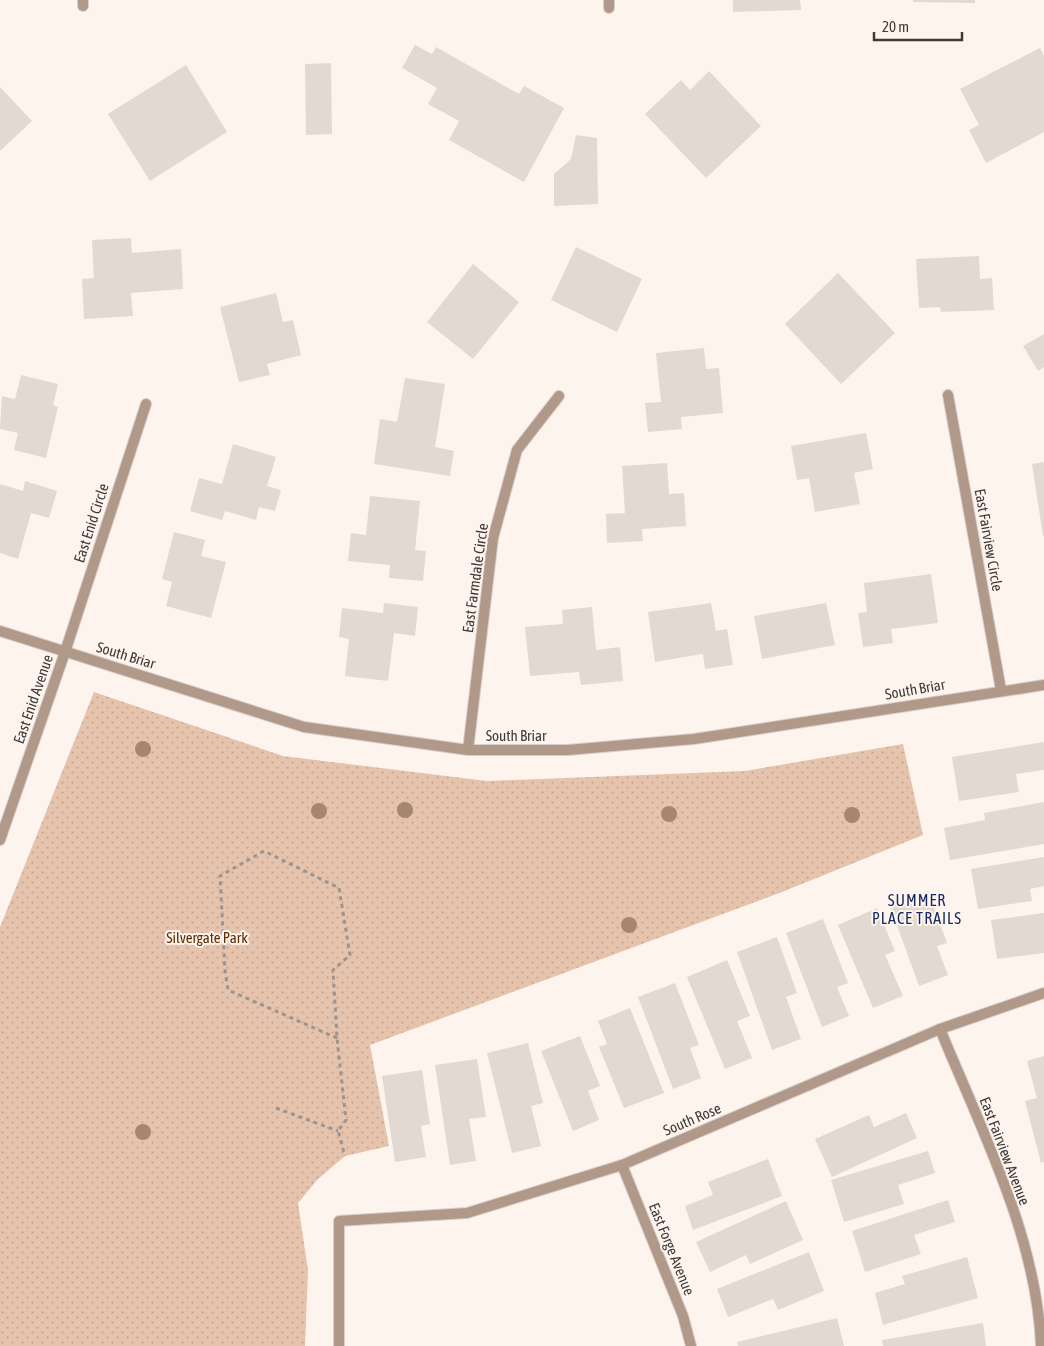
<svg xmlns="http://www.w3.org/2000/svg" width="1044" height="1346" font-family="'Asap Condensed',sans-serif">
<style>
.park{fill:url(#park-dots)}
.building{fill:#e2d9d3}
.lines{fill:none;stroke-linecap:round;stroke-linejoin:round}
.minor-casing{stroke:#d8cfca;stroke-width:12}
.path{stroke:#9b9490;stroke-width:3;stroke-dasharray:4 4;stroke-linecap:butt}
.minor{stroke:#b19989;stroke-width:10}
.tree{fill:#a7876c}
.labels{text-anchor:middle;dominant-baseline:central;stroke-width:4;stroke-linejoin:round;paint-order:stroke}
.street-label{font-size:15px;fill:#3e3a38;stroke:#fef4ee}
.park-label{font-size:15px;fill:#5f2e01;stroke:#fef4ee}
.neighbourhood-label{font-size:16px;letter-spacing:1px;fill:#152a60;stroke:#fef4ee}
</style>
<defs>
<pattern id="park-dots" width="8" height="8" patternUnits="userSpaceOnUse" patternTransform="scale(1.25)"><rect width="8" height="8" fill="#e6c3ac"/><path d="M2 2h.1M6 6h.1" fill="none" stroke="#c6a895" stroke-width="1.8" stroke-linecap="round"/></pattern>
</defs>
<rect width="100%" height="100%" fill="#fef4ee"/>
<path class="park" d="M94,692L283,756L487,781L745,771L903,744L923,835L782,892L370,1045L389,1146L345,1156L318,1179L298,1203L308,1270L305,1346H0V927Z"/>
<g class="building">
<path d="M733,0H800L801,10L733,12Z"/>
<path d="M913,0H975V3L913,2Z"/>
<path d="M415,45L432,54L436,47L519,94L524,86L564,108L524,182L449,140L459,121L428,104L437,88L402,68Z"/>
<path d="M1040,48L1044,56V132L986,163L969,130L979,125L960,89Z"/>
<path d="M331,63L332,134L306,135L305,64Z"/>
<path d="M186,65L227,132L150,181L108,114Z"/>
<path d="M709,71L761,126L706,178L645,114L681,80L690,90Z"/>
<path d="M0,87L32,121L0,151Z"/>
<path d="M576,135L597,138L598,204L554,206V174L571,159Z"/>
<path d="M131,238L132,253L181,249L183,289L131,293L133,316L84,319L82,279L94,278L92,240Z"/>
<path d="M576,247L642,279L617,332L551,300Z"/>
<path d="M979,256L980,279L992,278L994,310L941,312L940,307L919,308L916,259Z"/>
<path d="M473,264L519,302L473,359L427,322Z"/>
<path d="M838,273L895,333L841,384L785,324Z"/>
<path d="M276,293L283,322L293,320L301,355L267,364L270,375L239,382L220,307Z"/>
<path d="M1044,334V367L1038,371L1023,346Z"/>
<path d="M704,348L706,369L719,368L723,413L681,417L682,429L648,432L645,403L661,402L656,353Z"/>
<path d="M21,375L58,384L53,405L58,407L46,458L14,450L18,433L0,429L2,396L15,399Z"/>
<path d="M405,378L445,384L435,447L454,451L450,476L374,464L380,419L397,422Z"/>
<path d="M866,433L873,469L854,473L860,504L815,512L809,478L797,480L791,446Z"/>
<path d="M233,444L276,457L267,486L281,490L275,511L259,507L256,520L225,511L222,520L190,511L199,478L222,484Z"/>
<path d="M1044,462V536H1043L1032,464Z"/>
<path d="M667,463L669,494L684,493L686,526L642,529L643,541L607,543L606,514L625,513L622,466Z"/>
<path d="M25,481L57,491L49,518L31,513L18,559L0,553V484L23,491Z"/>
<path d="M370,496L420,501L415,550L426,551L423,581L389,578L390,565L348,561L351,533L366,535Z"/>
<path d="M174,532L205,540L201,556L226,562L211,618L166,606L172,582L162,579Z"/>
<path d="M931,574L938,623L891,629L893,643L863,647L858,613L867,612L864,583Z"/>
<path d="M384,603L418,607L415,636L394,633L388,681L345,676L349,639L339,637L342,608L383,613Z"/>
<path d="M711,603L716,631L727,629L733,665L705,669L703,654L655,662L648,612Z"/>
<path d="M826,603L835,645L762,659L754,616Z"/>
<path d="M592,607L596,650L620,647L623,681L581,685L579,672L530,676L525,627L563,624L562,610Z"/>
<path d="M1044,742V770L1016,774L1019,792L959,801L952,757Z"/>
<path d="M1044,802V844L950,860L944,828L985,820L984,813Z"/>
<path d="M1044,857V886L1030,889L1032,901L978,909L971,869Z"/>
<path d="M928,891L947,943L937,946L948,975L919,986L890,906Z"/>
<path d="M877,908L895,951L885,955L903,996L873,1008L838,925Z"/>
<path d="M1044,913V953L997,959L991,920Z"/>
<path d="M823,919L848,983L837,987L849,1016L822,1027L786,933Z"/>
<path d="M777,937L797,993L786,997L801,1039L772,1050L737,952Z"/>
<path d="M727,960L750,1016L737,1021L752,1058L725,1069L687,977Z"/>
<path d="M675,983L699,1045L690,1048L701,1078L673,1089L638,997Z"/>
<path d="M630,1008L664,1093L624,1108L599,1047L607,1044L598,1021Z"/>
<path d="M580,1036L600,1086L588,1091L599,1120L573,1131L541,1051Z"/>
<path d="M528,1043L543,1103L531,1106L541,1146L512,1153L487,1053Z"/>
<path d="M1044,1056V1162L1041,1163L1025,1101L1037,1098L1027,1061Z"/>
<path d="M477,1059L486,1117L469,1119L476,1161L450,1165L435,1065Z"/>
<path d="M422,1070L430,1124L421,1126L426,1157L395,1162L382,1076Z"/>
<path d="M906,1113L917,1138L832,1177L815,1139L869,1115L874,1127Z"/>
<path d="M928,1151L935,1173L898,1185L904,1204L844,1222L831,1180Z"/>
<path d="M768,1159L782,1196L693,1230L685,1206L713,1195L708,1182Z"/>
<path d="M948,1200L955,1222L914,1235L921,1254L865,1272L852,1231Z"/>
<path d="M786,1201L803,1240L750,1264L746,1255L710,1272L696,1242Z"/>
<path d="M809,1252L824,1291L778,1310L773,1299L728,1317L717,1289Z"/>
<path d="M967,1257L978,1298L883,1325L875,1293L905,1284L902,1276Z"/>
<path d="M837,1318L844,1346H738L737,1342Z"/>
<path d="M983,1323L986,1346H883L882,1340Z"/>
</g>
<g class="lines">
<g class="minor-casing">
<g id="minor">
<path d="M83,0V6"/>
<path d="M609,8V0"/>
<path d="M948,395L1001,690"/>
<path d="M0,631L304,727L468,750H568L694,739L1044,685"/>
<path d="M468,750L493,538L517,450L559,396"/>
<path d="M0,840L65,652L146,404"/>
<path d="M940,1029C981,1129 1037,1237 1041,1346"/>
<path d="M622,1165L683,1316L691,1346"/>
<path d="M339,1346V1221L467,1213L622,1165L940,1029L1044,993"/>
</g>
</g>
<g class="path">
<path d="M337,1038L228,990L225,970L220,876L264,851L339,888L350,955L333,970L337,1038L346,1120L338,1131L345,1156"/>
<path d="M276,1108L338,1131"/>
</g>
<use href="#minor" class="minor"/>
</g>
<g class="tree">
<circle cx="143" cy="749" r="8"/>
<circle cx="405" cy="810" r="8"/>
<circle cx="319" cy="811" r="8"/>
<circle cx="669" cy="814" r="8"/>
<circle cx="852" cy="815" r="8"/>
<circle cx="629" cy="925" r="8"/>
<circle cx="143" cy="1132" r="8"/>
</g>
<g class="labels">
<g class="street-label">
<text transform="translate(91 523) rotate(-72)">East Enid Circle</text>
<text transform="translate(989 540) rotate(80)">East Fairview Circle</text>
<text transform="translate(475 578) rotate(-82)">East Farmdale Circle</text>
<text transform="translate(126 655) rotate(17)">South Briar</text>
<text transform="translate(915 689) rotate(-10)">South Briar</text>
<text transform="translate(33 699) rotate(-71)">East Enid Avenue</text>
<text x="516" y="735">South Briar</text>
<text transform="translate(692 1119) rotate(-23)">South Rose</text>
<text transform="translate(1005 1151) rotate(69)">East Fairview Avenue</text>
<text transform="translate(672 1249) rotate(68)">East Forge Avenue</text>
</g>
<g class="park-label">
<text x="207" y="937">Silvergate Park</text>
</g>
<g class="neighbourhood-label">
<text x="917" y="900">SUMMER<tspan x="917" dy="18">PLACE TRAILS</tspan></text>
</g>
</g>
<path d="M874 32v8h88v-8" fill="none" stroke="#3e3a38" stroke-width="2.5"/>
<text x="882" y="32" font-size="15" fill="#3e3a38" stroke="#fef4ee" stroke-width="4" paint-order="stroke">20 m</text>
</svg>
